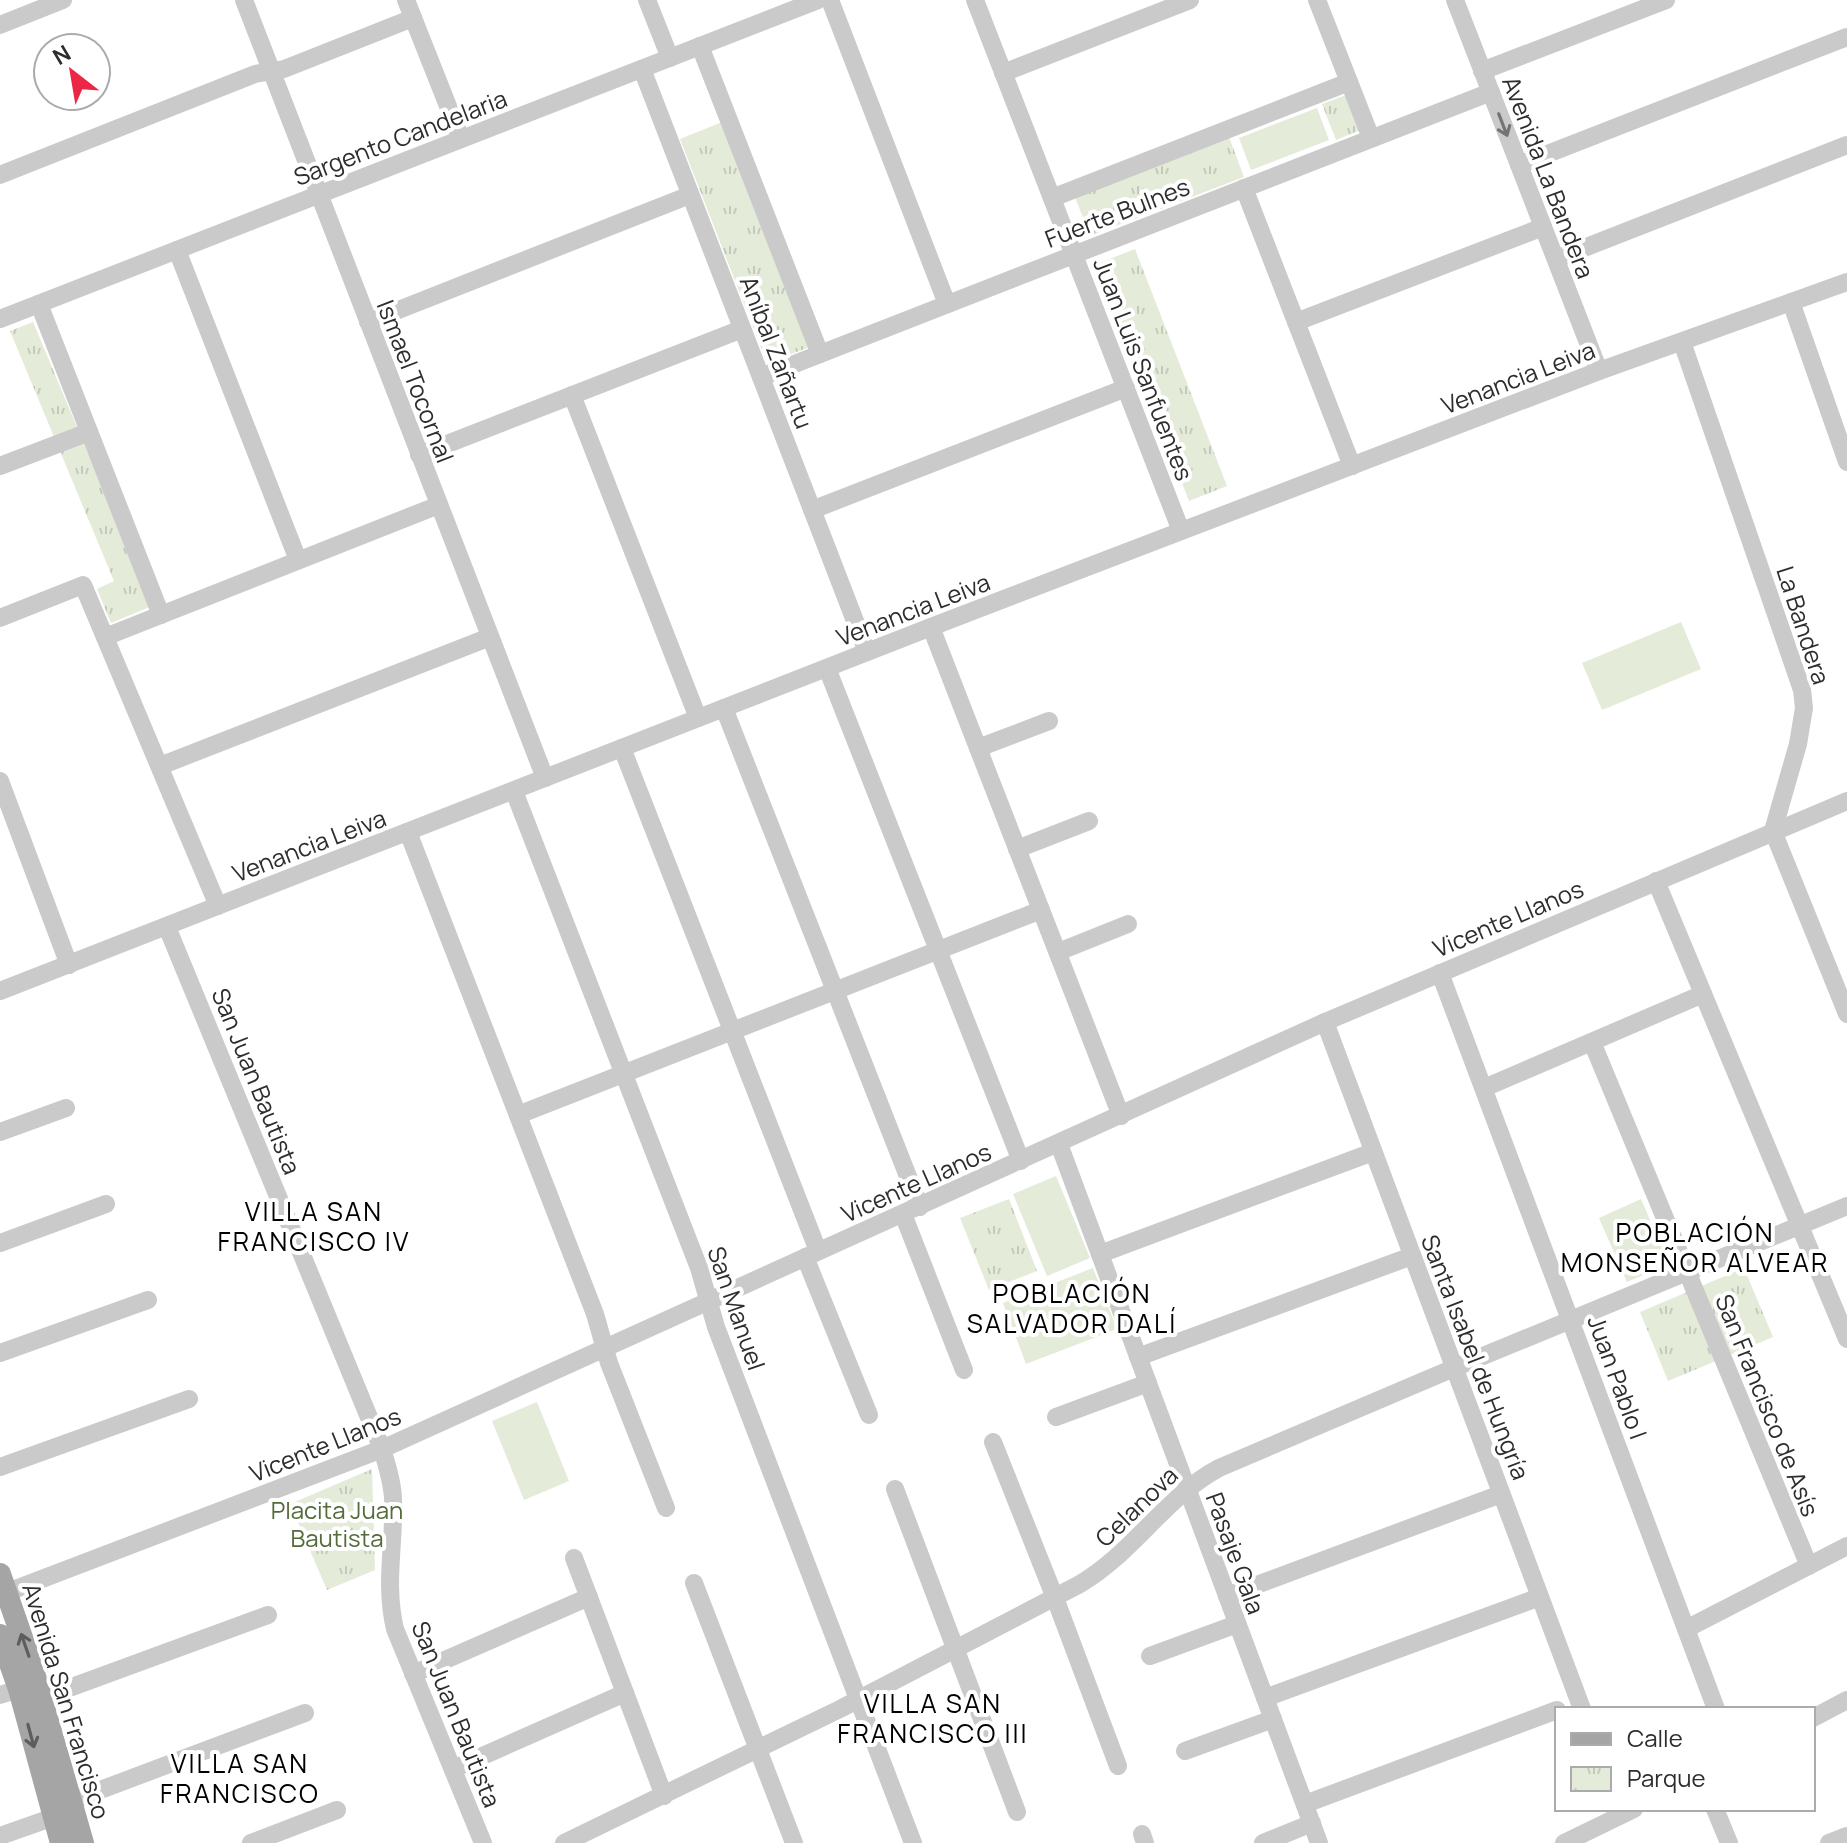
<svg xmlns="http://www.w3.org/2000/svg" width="1847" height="1843" font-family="Manrope,sans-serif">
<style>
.green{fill:#e4ebd9}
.park{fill:url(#park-tufts)}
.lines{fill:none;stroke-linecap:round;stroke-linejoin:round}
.minor{stroke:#cacaca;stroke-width:18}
.major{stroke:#a5a5a5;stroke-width:22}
.oneway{stroke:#747474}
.oneway2{stroke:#5d5d5d}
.labels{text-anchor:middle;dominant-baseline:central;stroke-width:8;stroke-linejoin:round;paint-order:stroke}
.street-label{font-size:24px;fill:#2d2d2d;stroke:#fff}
.park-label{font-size:24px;fill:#536a39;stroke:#fff}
.neighbourhood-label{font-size:26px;letter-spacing:2px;fill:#000;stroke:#fff}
</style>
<defs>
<pattern id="park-tufts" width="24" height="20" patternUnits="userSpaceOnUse" patternTransform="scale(2)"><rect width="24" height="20" fill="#e4ebd9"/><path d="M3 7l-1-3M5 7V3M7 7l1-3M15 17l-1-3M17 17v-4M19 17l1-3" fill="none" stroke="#c4cabb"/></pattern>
</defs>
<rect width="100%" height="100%" fill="#fff"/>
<g class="green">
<path d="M1317,108L1329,140L1251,170L1239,138Z"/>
<path d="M1681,622L1701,669L1602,710L1582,663Z"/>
<path d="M1056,1176L1090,1258L1047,1276L1013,1194Z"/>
<path d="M1641,1199L1669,1264L1627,1282L1599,1218Z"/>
<path d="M1093,1268L1117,1329L1026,1364L1003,1303Z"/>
<path d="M537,1402L569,1481L524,1500L492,1421Z"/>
</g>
<g class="park">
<path d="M1349,94L1363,129L1336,140L1322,104Z"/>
<path d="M722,122L810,347L767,363L680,139Z"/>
<path d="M1229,137L1244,177L1090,236L1075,197Z"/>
<path d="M1135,249L1227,486L1189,501L1097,264Z"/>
<path d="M33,322L152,606L111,623L97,589L114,581L10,331Z"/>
<path d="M1009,1199L1037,1271L989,1290L960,1218Z"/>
<path d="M1744,1268L1773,1337L1668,1381L1640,1312Z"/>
<path d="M372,1469L375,1570L327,1590L290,1504Z"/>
</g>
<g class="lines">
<g class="minor">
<path d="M244,0L545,778"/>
<path d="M406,0L461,139"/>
<path d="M647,0L670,58"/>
<path d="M830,0L947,304"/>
<path d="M975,0L1181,531"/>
<path d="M1317,0L1371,138"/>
<path d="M1455,0L1599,371"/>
<path d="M0,25L63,0"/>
<path d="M700,46L820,354"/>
<path d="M642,69L867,652"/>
<path d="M1482,71L1666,0"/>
<path d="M1003,73L1190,0"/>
<path d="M1519,165L1847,37"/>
<path d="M0,175L255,74L284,69L413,18"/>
<path d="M1244,188L1352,466"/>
<path d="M1052,198L1349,82"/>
<path d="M177,250L298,560"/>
<path d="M1556,259L1847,145"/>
<path d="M1791,302L1847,462"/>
<path d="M39,304L161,615"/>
<path d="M0,319L818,0"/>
<path d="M368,322L690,195"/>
<path d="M1296,322L1543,227"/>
<path d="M1682,342L1802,690L1804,708L1798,744L1773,831L1847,1014"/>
<path d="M761,377L1491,92"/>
<path d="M572,395L698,718"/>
<path d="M419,455L742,329"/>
<path d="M0,466L89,432"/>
<path d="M812,510L1126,388"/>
<path d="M0,618L83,585L218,906"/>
<path d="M931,627L1121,1116"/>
<path d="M105,637L439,505"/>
<path d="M827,668L1021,1161"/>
<path d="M724,708L920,1207"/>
<path d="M622,748L818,1251"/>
<path d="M978,748L1049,721"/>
<path d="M160,766L490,637"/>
<path d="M0,781L69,965"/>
<path d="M514,791L699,1268L716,1327L913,1843"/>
<path d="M408,832L595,1314L609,1363L666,1508"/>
<path d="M1017,849L1089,821"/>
<path d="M1656,881L1847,1339"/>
<path d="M167,927L382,1449C387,1465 392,1481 393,1498C395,1544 384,1582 395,1629L483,1843"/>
<path d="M1058,952L1128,924"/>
<path d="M1440,973L1716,1709"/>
<path d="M0,991L931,627L1599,371L1847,282"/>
<path d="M1325,1022L1582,1709"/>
<path d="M1592,1042L1809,1566"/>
<path d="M1484,1088L1703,994"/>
<path d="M518,1115L1041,910"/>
<path d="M0,1132L66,1108"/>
<path d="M1059,1144L1319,1843"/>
<path d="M903,1214L964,1370"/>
<path d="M0,1243L106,1204"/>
<path d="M1100,1254L1373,1152"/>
<path d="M805,1257L869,1415"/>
<path d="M0,1353L148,1300"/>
<path d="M1138,1357L1412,1256"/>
<path d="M1056,1417L1148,1383"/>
<path d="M993,1442L1055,1598L1118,1766"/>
<path d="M0,1467L189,1399"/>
<path d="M895,1489L1017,1812"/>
<path d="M574,1558L664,1796"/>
<path d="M694,1583L794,1843"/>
<path d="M0,1595L382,1449L1325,1022L1847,801"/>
<path d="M1227,1596L1501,1494"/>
<path d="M1686,1629L1847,1546"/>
<path d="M1150,1656L1237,1624"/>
<path d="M413,1674L589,1597"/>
<path d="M0,1695L19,1689"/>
<path d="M42,1698L268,1615"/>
<path d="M1265,1698L1540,1597"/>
<path d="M1813,1718L1847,1700"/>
<path d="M1185,1751L1273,1719"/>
<path d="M453,1769L625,1693"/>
<path d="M71,1801L305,1713"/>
<path d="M1305,1804L1557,1710"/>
<path d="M1715,1809L1729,1843"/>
<path d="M1142,1834L1145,1843"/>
<path d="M0,1836L54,1817"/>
<path d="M251,1843L337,1810"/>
<path d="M564,1843L840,1709L1080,1584C1133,1553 1165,1497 1219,1468L1454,1368L1847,1206"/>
<path d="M1263,1843L1312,1823"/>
<path d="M1564,1843L1634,1809"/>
<path d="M1829,1843L1847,1836"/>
</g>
<g class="major">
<path d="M0,1574L33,1669L83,1843"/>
<path d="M0,1635L19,1689L61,1843"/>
</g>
</g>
<defs><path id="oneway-shaft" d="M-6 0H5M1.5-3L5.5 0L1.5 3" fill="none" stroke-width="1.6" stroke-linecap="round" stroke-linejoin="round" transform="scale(2)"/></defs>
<use class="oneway" href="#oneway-shaft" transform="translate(1503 125) rotate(69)"/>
<g class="oneway2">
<use href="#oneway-shaft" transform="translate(25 1645) rotate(-109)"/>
<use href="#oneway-shaft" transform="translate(31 1736) rotate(75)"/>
</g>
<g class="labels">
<g class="street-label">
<text transform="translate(400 137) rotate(-21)">Sargento Candelaria</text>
<text transform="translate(1549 177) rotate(69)">Avenida La Bandera</text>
<text transform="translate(1117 212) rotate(-21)">Fuerte Bulnes</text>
<text transform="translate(777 352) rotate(69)">Aníbal Zañartu</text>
<text transform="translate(1144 369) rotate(69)">Juan Luis Sanfuentes</text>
<text transform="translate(1518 377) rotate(-21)">Venancia Leiva</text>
<text transform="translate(416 381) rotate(69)">Ismael Tocornal</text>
<text transform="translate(913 609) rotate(-21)">Venancia Leiva</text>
<text transform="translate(1804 625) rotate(72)">La Bandera</text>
<text transform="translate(309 845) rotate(-21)">Venancia Leiva</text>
<text transform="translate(1508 918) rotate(-23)">Vicente Llanos</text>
<text transform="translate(257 1081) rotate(68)">San Juan Bautista</text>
<text transform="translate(916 1182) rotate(-24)">Vicente Llanos</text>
<text transform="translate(737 1308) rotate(71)">San Manuel</text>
<text transform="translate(1476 1357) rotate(69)">Santa Isabel de Hungría</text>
<text transform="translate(1618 1377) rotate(70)">Juan Pablo I</text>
<text transform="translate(1768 1405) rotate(68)">San Francisco de Asís</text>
<text transform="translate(325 1444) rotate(-22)">Vicente Llanos</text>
<text transform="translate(1136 1506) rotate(-44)">Celanova</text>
<text transform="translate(1236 1553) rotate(70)">Pasaje Gala</text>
<text transform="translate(67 1701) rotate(73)">Avenida San Francisco</text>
<text transform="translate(457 1714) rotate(68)">San Juan Bautista</text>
</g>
<g class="park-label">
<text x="337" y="1509">Placita Juan<tspan x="337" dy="28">Bautista</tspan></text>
</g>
<g class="neighbourhood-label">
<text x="314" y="1211">VILLA SAN<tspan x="314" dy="30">FRANCISCO IV</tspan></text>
<text x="1695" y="1232">POBLACIÓN<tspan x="1695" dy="30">MONSEÑOR ALVEAR</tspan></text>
<text x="1072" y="1293">POBLACIÓN<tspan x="1072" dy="30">SALVADOR DALÍ</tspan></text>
<text x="933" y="1703">VILLA SAN<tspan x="933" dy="30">FRANCISCO III</tspan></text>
<text x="240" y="1763">VILLA SAN<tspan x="240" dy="30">FRANCISCO</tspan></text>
</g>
</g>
<rect x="1555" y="1707" width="260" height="104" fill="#ffffff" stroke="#ababab" stroke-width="2"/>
<rect x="1571" y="1733" width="40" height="12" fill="#a5a5a5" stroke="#ababab" stroke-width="2"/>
<text x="1627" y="1747" font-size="24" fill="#2d2d2d">Calle</text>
<rect x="1571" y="1767" width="40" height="24" fill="url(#park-tufts)" stroke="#ababab" stroke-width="2"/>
<text x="1627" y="1787" font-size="24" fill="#2d2d2d">Parque</text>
<g transform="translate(72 72) rotate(329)"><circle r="38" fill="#ffffff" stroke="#ababab" stroke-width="2"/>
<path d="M0-6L14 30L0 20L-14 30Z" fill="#ec2645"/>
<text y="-12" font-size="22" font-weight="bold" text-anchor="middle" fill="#2d2d2d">N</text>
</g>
</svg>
